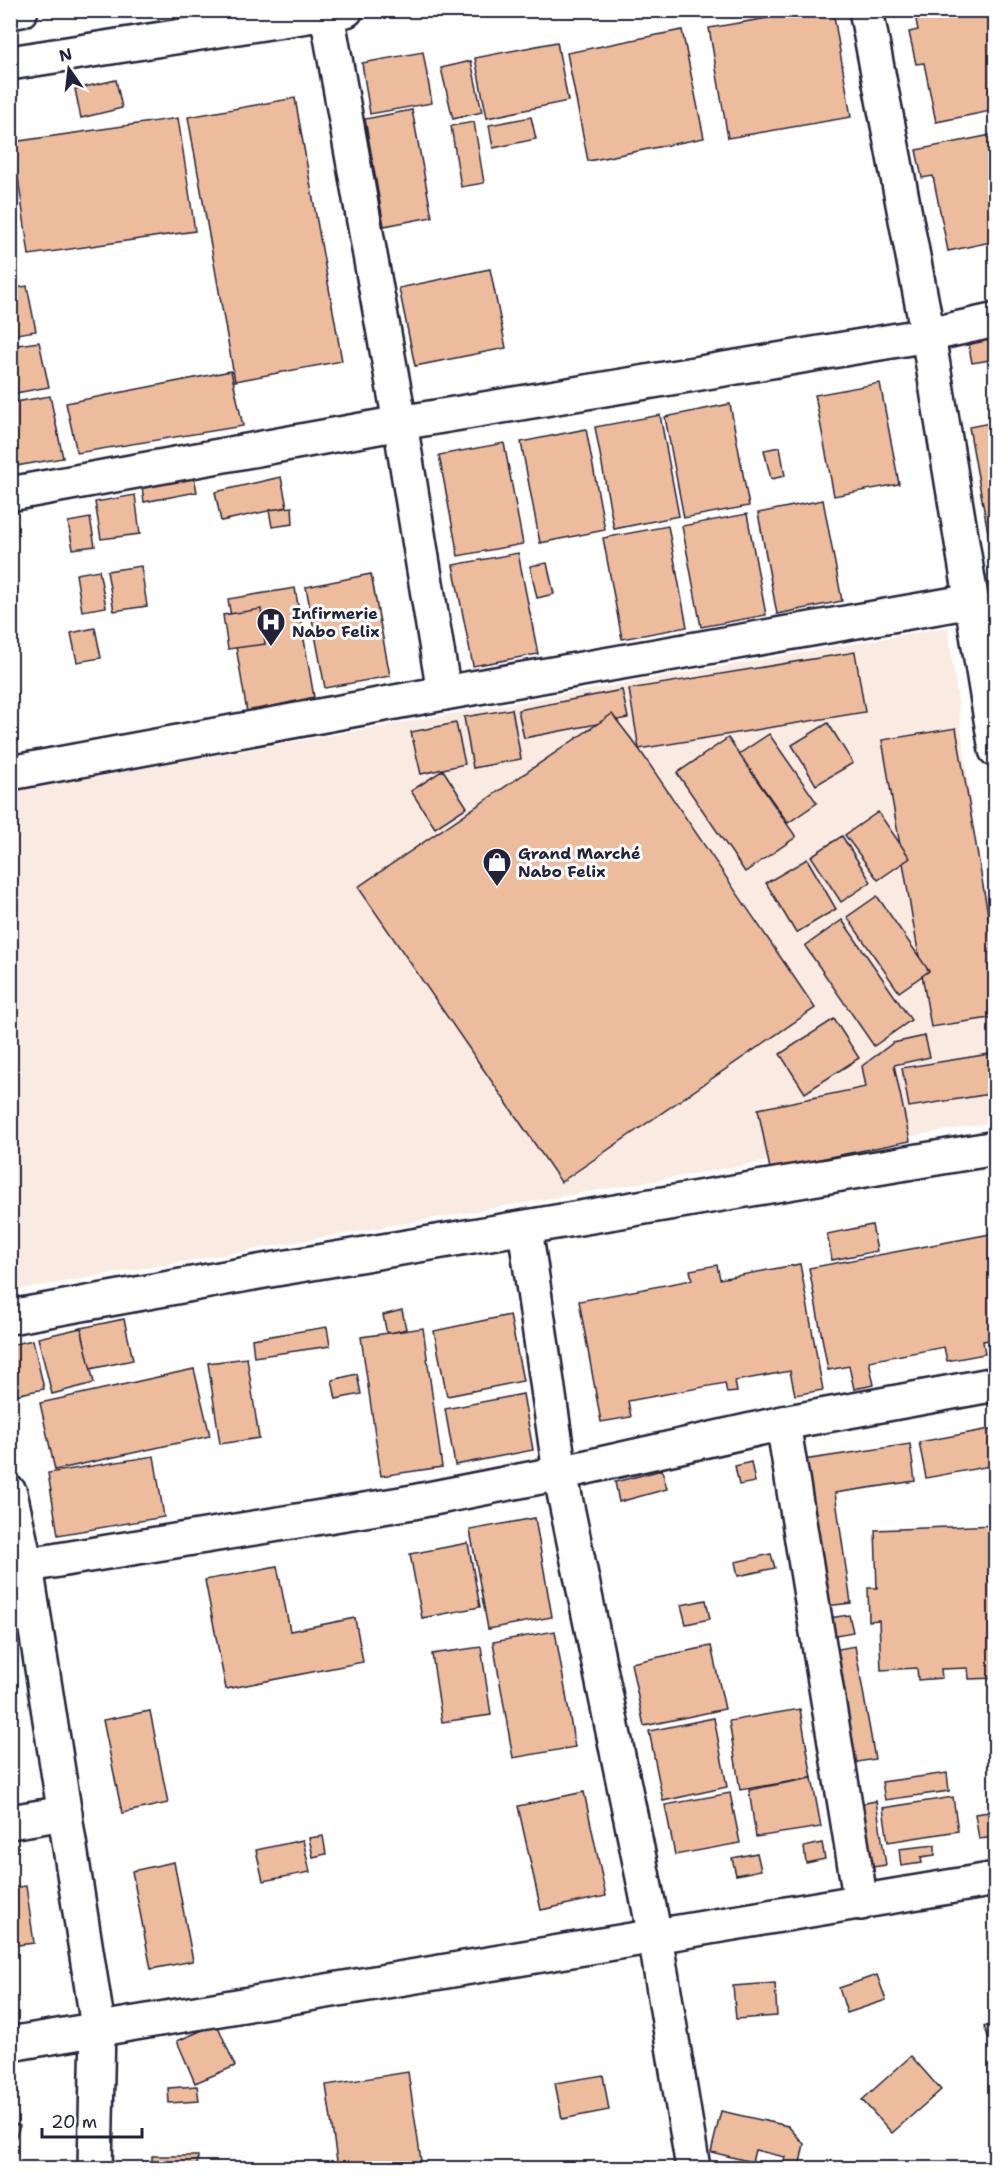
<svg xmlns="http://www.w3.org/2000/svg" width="1006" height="2179" font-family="'Shantell Sans',sans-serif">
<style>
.built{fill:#faebe2}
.building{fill:#edbc9d;stroke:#22223b;stroke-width:1.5}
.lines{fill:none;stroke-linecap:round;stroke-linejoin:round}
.minor-casing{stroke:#22223b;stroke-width:38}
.major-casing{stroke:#22223b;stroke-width:38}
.minor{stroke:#fff;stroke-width:33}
.major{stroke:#fff;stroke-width:33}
.labels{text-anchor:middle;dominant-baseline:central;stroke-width:6;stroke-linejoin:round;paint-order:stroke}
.poi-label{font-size:16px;font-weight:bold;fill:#22223b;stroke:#fff;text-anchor:start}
</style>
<rect width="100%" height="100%" fill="#fff"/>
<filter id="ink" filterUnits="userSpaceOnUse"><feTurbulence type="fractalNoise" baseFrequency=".0167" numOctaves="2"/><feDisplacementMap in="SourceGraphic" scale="12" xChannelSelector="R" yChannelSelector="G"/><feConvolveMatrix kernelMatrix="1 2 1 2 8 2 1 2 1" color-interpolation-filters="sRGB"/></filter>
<g filter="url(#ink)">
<path class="built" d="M948,627L995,985V1122L11,1291V791Z"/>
<g class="building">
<path d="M814,10H833L851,117L728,138L709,28Z"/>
<path d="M914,10H996V110L936,122L924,63L916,64L909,32L918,30Z"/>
<path d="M682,30L704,138L588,161L567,53Z"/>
<path d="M557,42L568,101L487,118L475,58Z"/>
<path d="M423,52L432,103L370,114L362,63Z"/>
<path d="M471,61L482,112L453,119L441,68Z"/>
<path d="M116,80L122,108L81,118L75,89Z"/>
<path d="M295,98L342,361L235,381L188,117Z"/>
<path d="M412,110L432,217L384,226L365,119Z"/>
<path d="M531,117L536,139L493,148L489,125Z"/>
<path d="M178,118L195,231L29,255L13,142Z"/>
<path d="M474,122L484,183L461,187L451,126Z"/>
<path d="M996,134V241L948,251L933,176L922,178L916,150Z"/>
<path d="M490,269L506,348L415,366L399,288Z"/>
<path d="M27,286L36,331L10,335V289Z"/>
<path d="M996,336V359L972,363L968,342Z"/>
<path d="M39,342L49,387L10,394V346Z"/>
<path d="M231,371L243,426L77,453L66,403Z"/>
<path d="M880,383L899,484L834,496L815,395Z"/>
<path d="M50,396L63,458L10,467V403Z"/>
<path d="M730,404L749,506L684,518L665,417Z"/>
<path d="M660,415L679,516L614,529L595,427Z"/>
<path d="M995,422L996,423V577L969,427Z"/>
<path d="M586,429L605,530L540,543L521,442Z"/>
<path d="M504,443L523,544L458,556L439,455Z"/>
<path d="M780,447L785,476L771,479L764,450Z"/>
<path d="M194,477L197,492L144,502L142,487Z"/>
<path d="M281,477L287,507L221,521L215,492Z"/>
<path d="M135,495L140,534L101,539L95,502Z"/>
<path d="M823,500L842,601L777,614L758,513Z"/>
<path d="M292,507L293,524L272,527L269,510Z"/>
<path d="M747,514L766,615L701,627L682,526Z"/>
<path d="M90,518L95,546L73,549L68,522Z"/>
<path d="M668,526L687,627L622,639L603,538Z"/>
<path d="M518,553L538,654L473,666L453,565Z"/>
<path d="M547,563L554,594L537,598L530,566Z"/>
<path d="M141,566L147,606L114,611L107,571Z"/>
<path d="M99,570L106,607L82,611L76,574Z"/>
<path d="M371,574L390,676L325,688L306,587Z"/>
<path d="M295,588L314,697L247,712L228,599Z"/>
<path d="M261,609L265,644L228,649L223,615Z"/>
<path d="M95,628L101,658L77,662L71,633Z"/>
<path d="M855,652L865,712L639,749L629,689Z"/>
<path d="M622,690L628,718L524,738L518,710Z"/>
<path d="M512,709L521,759L473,768L464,717Z"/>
<path d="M612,714L639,749L815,1008L561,1182L358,887Z"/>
<path d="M456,723L465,764L421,774L411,732Z"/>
<path d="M828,723L853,763L816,785L792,745Z"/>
<path d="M956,728L996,961V1017L931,1027L882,740Z"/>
<path d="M769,734L817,803L788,823L739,754Z"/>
<path d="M728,738L796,837L745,872L677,773Z"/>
<path d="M443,770L467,807L435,828L411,791Z"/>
<path d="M878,812L910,858L878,880L845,835Z"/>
<path d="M842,836L871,882L841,902L811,856Z"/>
<path d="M807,859L836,909L796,933L766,883Z"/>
<path d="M877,896L929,971L899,992L847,917Z"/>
<path d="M842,920L911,1020L874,1046L805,946Z"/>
<path d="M834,1019L859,1058L805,1093L780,1054Z"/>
<path d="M925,1036L930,1057L894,1065L910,1141L770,1169L758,1109L866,1087L862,1066L893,1043Z"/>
<path d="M996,1053V1093L909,1107L902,1068Z"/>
<path d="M872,1225L877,1251L832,1260L827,1234Z"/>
<path d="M996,1233V1339L983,1341L985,1354L947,1361L944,1347L869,1361L874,1385L854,1389L849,1366L828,1370L809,1268Z"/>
<path d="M800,1264L823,1390L795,1395L790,1371L735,1381L737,1392L727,1393L725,1383L628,1401L631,1417L601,1422L579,1301L692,1280L690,1270L717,1265L720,1279Z"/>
<path d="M402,1310L406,1329L387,1334L383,1315Z"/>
<path d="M510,1315L523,1381L447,1396L434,1331Z"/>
<path d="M124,1319L133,1360L90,1369L81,1328Z"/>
<path d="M327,1327L330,1346L254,1357L252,1339Z"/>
<path d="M81,1328L94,1383L52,1394L38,1338Z"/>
<path d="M423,1328L442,1467L381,1476L361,1337Z"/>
<path d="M33,1340L44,1389L15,1395L10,1374V1345Z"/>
<path d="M247,1358L259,1438L220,1444L208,1363Z"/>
<path d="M194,1369L210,1436L55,1470L40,1403Z"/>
<path d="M357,1374L361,1394L336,1399L332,1380Z"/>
<path d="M523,1394L533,1450L455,1465L445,1409Z"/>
<path d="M996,1428V1465L926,1478L919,1442Z"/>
<path d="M910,1444L915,1481L835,1493L851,1603L818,1607L797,1461Z"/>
<path d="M154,1456L164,1517L58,1535L48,1473Z"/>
<path d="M751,1462L755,1482L739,1485L735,1466Z"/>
<path d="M662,1470L667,1489L619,1502L615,1482Z"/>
<path d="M535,1518L552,1617L488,1629L470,1530Z"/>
<path d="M996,1525V1678L969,1679L968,1668L941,1669L942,1678L918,1680L917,1668L881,1670L879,1620L869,1621L868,1588H877L875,1530Z"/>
<path d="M468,1543L480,1607L422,1618L410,1554Z"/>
<path d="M771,1554L775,1568L738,1576L735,1562Z"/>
<path d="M277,1566L290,1631L355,1618L363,1662L226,1689L205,1580Z"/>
<path d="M706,1600L710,1619L686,1624L681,1605Z"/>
<path d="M849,1615L853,1632L825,1637L822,1619Z"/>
<path d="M555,1631L575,1747L513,1758L493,1642Z"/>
<path d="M711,1646L725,1709L644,1726L631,1663Z"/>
<path d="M855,1646L875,1759L847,1764L827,1651Z"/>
<path d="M481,1647L491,1715L442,1722L432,1654Z"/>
<path d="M800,1709L812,1778L740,1790L729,1721Z"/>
<path d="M150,1711L168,1803L122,1813L103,1720Z"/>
<path d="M714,1718L727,1787L663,1801L649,1731Z"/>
<path d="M947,1773L949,1791L885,1800L882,1782Z"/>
<path d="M812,1778L821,1827L756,1837L749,1790Z"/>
<path d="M584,1792L606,1896L541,1910L518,1806Z"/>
<path d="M730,1793L740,1843L675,1855L665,1805Z"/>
<path d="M953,1797L958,1831L888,1842L883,1808Z"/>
<path d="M876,1801L886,1865L873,1867L866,1828L854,1830L850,1806Z"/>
<path d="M996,1811V1837L979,1839L975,1814Z"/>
<path d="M323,1836L326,1854L313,1857L309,1838Z"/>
<path d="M303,1840L310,1872L263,1881L256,1850Z"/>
<path d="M822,1843L825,1859L806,1863L804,1847Z"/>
<path d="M935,1845V1855L921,1857L922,1863L901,1866L899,1849Z"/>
<path d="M757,1853L761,1870L736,1875L732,1858Z"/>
<path d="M174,1862L193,1961L151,1969L132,1871Z"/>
<path d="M26,1886L34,1943L10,1946V1888Z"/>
<path d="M877,1975L886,2000L847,2013L839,1988Z"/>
<path d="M775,1983L777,2016L736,2019L733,1986Z"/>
<path d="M996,2022V2037L990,2040L984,2027Z"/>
<path d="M217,2024L235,2066L195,2083L177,2041Z"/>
<path d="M911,2056L941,2090L892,2133L862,2100Z"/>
<path d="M408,2072L422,2168H338L326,2085Z"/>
<path d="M603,2075L609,2110L562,2119L555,2083Z"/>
<path d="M197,2086L199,2101L169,2103L168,2088Z"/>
<path d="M721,2111L788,2126L804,2144L799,2168H782L785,2157L755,2150L752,2162L711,2152Z"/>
<path d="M10,2122L20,2126L10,2151Z"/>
<path d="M152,2156H198L197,2168H152Z"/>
</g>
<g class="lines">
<g class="minor-casing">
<g id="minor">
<path d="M866,10L928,335L996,750"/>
<path d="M327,14L400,423L444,693"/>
<path d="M10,494L400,423L928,335L996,320"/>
<path d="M10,773L444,693L972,601"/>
<path d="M525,1228L560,1473L655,1936L693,2168"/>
<path d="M10,1317L264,1271L996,1148"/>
<path d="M783,1423L861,1903"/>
<path d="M10,1493L26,1566L98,2027L95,2168"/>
<path d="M10,1568L413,1502L560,1473L783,1423L996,1384"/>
<path d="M10,1822L65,1813"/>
<path d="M10,2044L996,1879"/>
</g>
</g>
<g class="major-casing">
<g id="major">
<path d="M10,12L21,10"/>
<path d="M10,63L346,10"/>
</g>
</g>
<use href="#minor" class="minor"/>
<use href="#major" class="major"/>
</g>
</g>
<defs>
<g id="hospital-pin" transform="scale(1.5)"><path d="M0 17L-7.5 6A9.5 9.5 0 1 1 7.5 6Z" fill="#22223b" stroke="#fff"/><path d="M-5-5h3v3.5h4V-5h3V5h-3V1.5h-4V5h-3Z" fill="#fff"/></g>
<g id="shop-pin" transform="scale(1.5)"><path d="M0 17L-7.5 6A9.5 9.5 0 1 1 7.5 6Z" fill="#22223b" stroke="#fff"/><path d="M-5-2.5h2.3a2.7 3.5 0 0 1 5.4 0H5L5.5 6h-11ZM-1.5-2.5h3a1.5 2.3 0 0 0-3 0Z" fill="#fff"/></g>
</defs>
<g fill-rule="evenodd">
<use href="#hospital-pin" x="271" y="622"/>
<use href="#shop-pin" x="497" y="862"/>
</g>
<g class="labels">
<g class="poi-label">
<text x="292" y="613">Infirmerie<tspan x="292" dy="18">Nabo Felix</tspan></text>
<text x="518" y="853">Grand Marché<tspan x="518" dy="18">Nabo Felix</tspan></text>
</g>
</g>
<rect width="1006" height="2179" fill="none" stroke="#fff" stroke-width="36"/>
<rect x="18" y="18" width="970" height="2143" fill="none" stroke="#22223b" stroke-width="2" filter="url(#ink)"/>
<g transform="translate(69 69) rotate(346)" stroke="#ffffff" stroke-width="4.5" paint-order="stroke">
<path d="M0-4.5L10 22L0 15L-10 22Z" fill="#22223b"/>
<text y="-9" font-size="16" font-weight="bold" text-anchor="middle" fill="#22223b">N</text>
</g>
<path d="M42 2128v9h100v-9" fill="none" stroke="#22223b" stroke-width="3"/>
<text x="51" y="2128" font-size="18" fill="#22223b" stroke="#ffffff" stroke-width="4.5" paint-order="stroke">20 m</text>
</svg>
